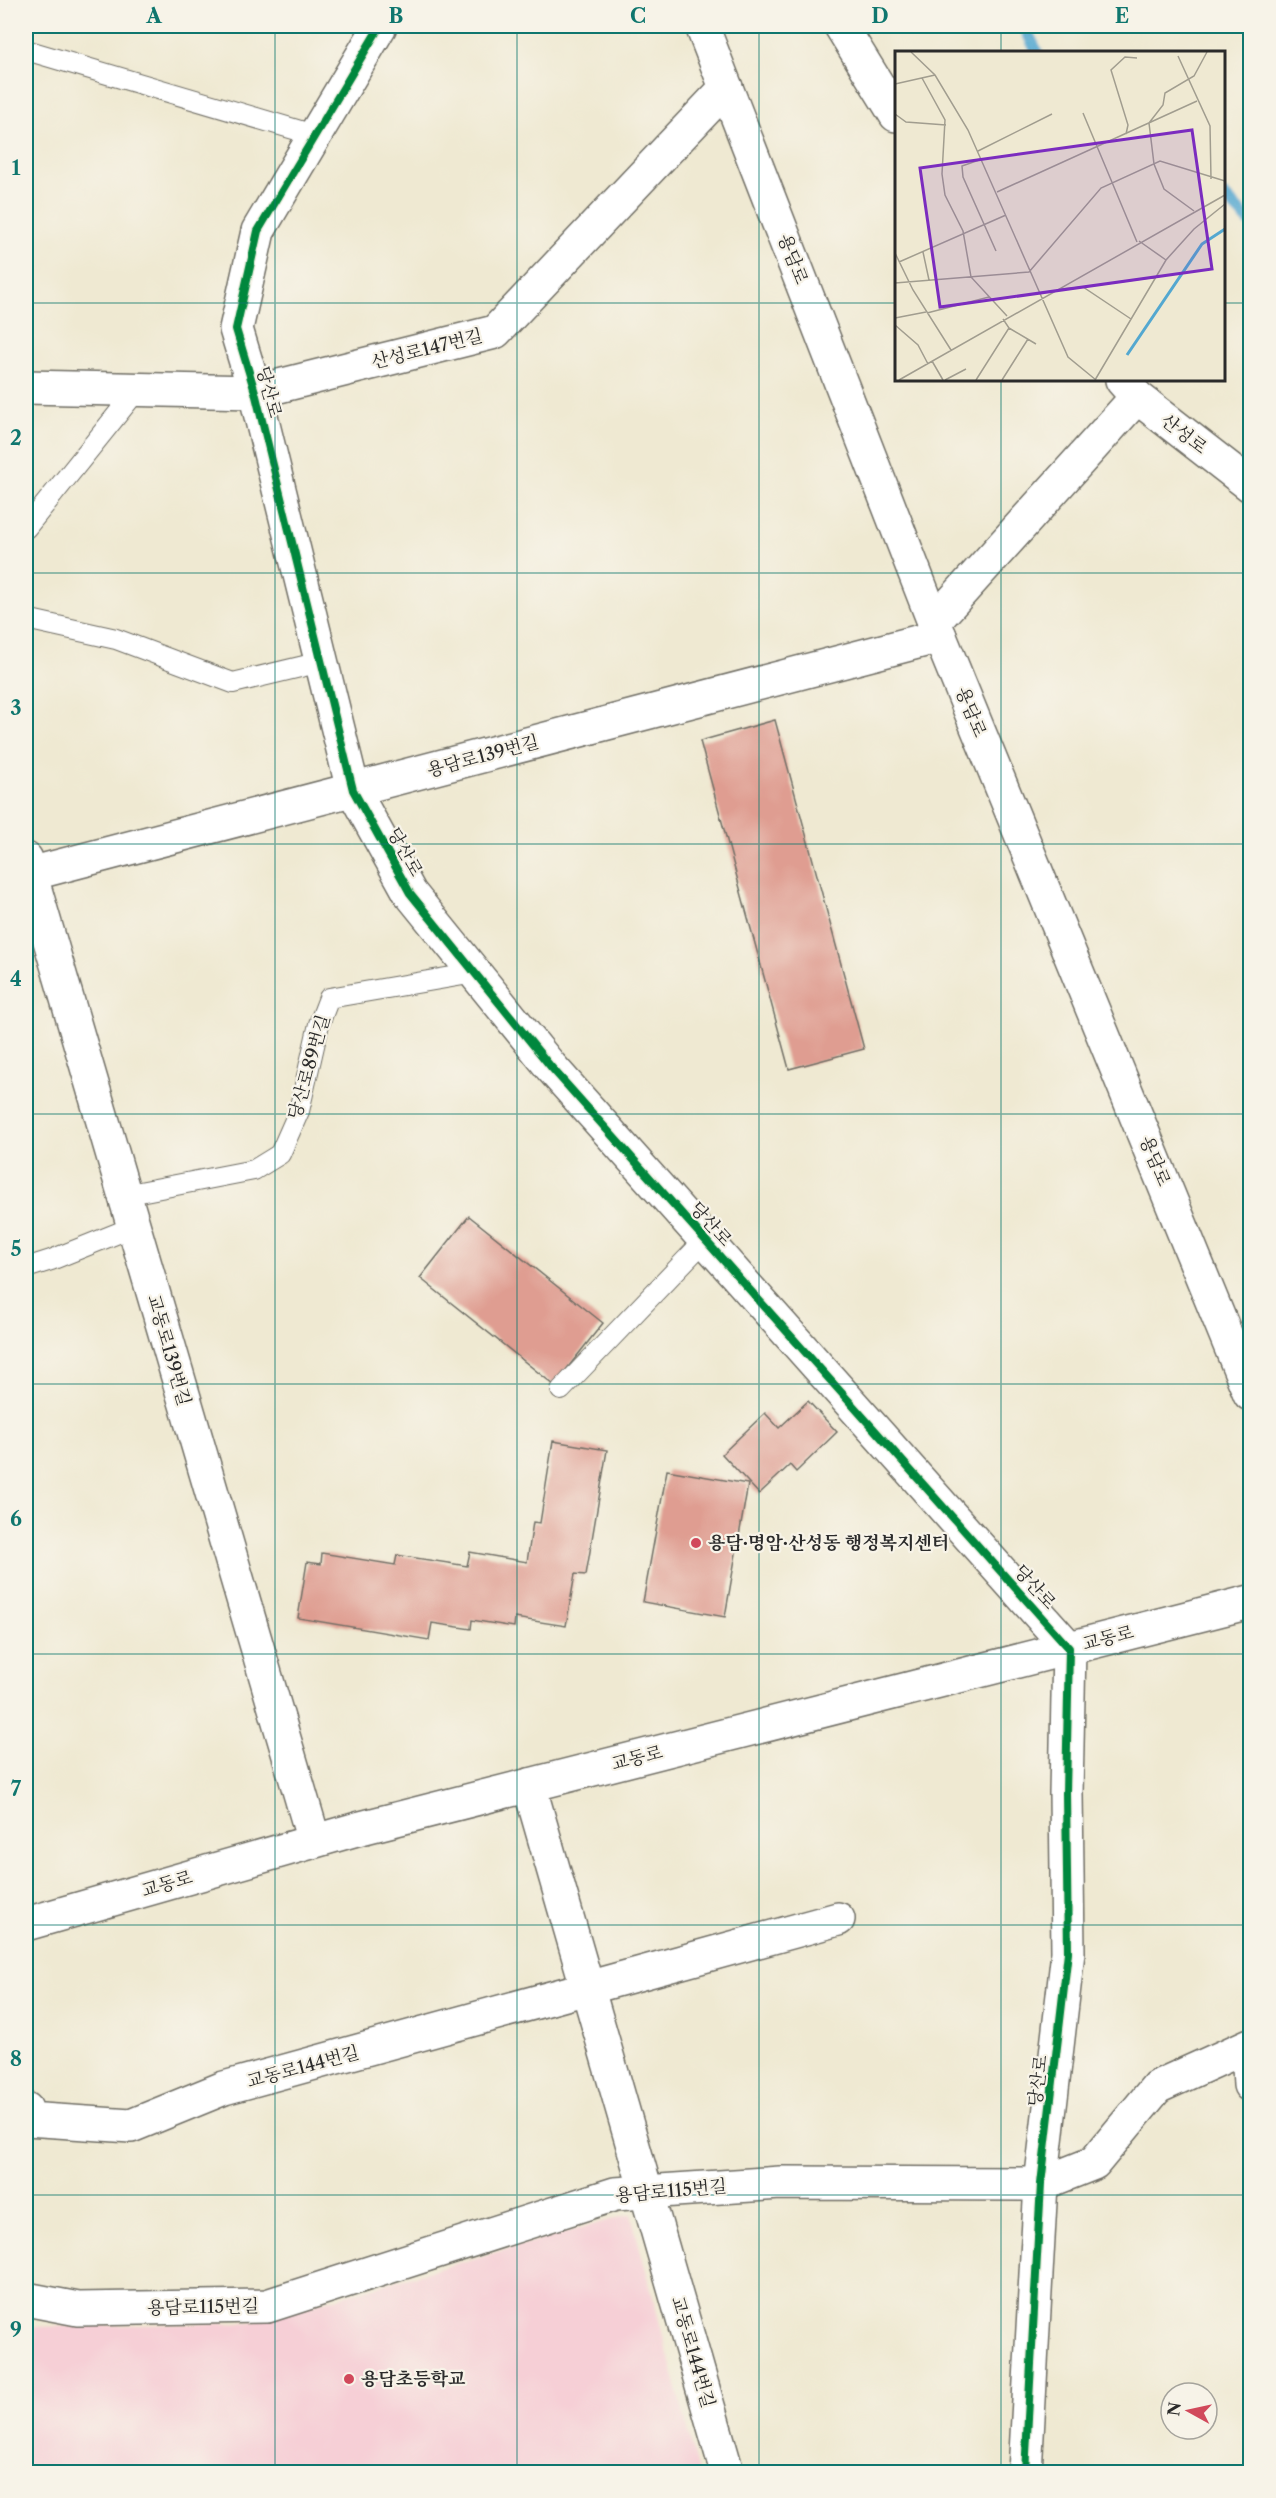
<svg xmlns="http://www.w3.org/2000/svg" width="1276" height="2498" font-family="'Libre Caslon Text','Noto Serif KR',serif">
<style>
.built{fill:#f6cfd6}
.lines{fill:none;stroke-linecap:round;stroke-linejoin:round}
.stream{stroke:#54a8d0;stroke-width:12}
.building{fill:#df9d91}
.service-casing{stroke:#706e65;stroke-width:22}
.minor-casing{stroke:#706e65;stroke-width:36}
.tertiary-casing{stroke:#706e65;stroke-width:36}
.secondary-casing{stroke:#706e65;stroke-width:36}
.service{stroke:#fff;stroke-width:20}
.minor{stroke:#fff;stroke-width:33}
.tertiary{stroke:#fff;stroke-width:33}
.secondary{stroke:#fff;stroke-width:33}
.cycleway-casing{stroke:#f7f3e8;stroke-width:11}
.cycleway{stroke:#00873e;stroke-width:8}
.grid{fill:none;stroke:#0f766e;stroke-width:1.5;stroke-opacity:0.55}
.poi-dot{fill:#d1495b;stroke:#f7f3e8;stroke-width:2}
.labels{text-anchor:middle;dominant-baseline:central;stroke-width:4.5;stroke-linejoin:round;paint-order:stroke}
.street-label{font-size:18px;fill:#2b2b2b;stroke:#f7f3e8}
.poi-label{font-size:18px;font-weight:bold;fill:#2b2b2b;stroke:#f7f3e8;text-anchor:start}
.inset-river{fill:none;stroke:#54a8d0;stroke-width:3}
.inset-road{fill:none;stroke:#a19d8f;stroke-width:1.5}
.view{fill:#7b2cbf;fill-opacity:0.15;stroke:#7b2cbf;stroke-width:3}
.inset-edge{fill:none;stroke:#2b2b2b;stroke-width:3}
.neatline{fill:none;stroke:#0f766e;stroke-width:2}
.grid-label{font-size:20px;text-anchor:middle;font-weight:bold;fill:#0f766e}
</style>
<rect width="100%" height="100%" fill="#f7f3e8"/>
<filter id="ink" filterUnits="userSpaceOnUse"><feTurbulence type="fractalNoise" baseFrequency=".0167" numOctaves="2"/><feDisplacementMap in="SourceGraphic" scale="12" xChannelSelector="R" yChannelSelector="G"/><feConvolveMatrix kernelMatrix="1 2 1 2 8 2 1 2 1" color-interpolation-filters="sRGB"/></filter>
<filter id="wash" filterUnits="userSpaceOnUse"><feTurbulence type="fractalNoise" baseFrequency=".008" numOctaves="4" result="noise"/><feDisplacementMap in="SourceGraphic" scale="24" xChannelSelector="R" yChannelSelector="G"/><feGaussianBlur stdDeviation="1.35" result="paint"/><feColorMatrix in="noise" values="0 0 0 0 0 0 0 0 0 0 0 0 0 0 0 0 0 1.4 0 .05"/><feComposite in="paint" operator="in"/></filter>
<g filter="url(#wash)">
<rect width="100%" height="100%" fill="#efe9d2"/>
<path class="built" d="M631,2214L699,2472H26V2327L247,2323Z"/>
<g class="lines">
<g class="stream">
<path d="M1024,26L1037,52"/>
<path d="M1224,196L1250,222"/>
</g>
</g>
<g id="blocks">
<g class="building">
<path d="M775,720L864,1049L789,1069L700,741Z"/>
<path d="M469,1216L603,1323L554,1385L420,1278Z"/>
<path d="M808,1401L837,1432L796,1472L790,1465L759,1494L722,1454L765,1413L779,1428Z"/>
<path d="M553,1441L607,1450L586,1575L575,1574L566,1626L515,1618L514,1627L472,1620L471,1629L432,1623L429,1640L298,1618L307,1562L321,1564L322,1553L395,1565L397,1555L467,1566L470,1552L527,1562L533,1522L540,1523Z"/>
<path d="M667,1470L748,1484L725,1617L643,1602Z"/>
</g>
</g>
</g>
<g filter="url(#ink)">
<use href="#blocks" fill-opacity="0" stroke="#706e65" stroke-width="1.5"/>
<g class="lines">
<g class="service-casing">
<g id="service">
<path d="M26,50L314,135"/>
<path d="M26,528L137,390"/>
<path d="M26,619L116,639L233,683L321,662"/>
<path d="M124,1195L254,1170L280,1154L299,1111L319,1024L329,998L475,973"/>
<path d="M26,1268L51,1260L133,1227"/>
<path d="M561,1390L705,1240"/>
</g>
</g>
<g class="minor-casing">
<g id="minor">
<path d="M380,26L258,231L236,329L255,392L353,790L410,893L551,1067L1069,1648L1066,1793L1068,1952L1041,2184L1025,2472"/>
<path d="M26,387L255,392L495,332L726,88"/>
<path d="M26,859L314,1841"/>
<path d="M26,875L940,636"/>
<path d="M529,1785L727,2472"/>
<path d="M1248,2048L1250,2085"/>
<path d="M26,2109L27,2119L131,2126L224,2088L838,1919"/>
<path d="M26,2299L78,2309L267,2306L615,2194L780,2183L1041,2184L1094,2163L1157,2087L1250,2045"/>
</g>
</g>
<g class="tertiary-casing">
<g id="tertiary">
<path d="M841,26L896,115"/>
<path d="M1122,380L1137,397L1250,485"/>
<path d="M934,622L1137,397"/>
<path d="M26,1924L357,1829L1250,1602"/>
</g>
</g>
<g class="secondary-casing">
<path id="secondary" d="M702,26L934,622L1250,1394"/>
</g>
<use href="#service" class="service"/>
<use href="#minor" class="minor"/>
<use href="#tertiary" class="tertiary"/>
<use href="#secondary" class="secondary"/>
<g class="cycleway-casing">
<path id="cycleway" d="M380,26L258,231L236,329L255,392L353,790L410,893L551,1067L1069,1648L1066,1793L1068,1952L1041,2184L1025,2472"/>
</g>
<use href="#cycleway" class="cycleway"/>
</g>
</g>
<path class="grid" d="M275,26V2472M517,26V2472M759,26V2472M1001,26V52M26,303H896M1224,303H1250M1001,380V2472M26,573H1250M26,844H1250M26,1114H1250M26,1384H1250M26,1654H1250M26,1925H1250M26,2195H1250"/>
<g class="poi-dot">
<circle cx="696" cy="1543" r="6"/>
<circle cx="349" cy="2379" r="6"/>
</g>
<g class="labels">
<g class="street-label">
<text transform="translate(793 259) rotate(69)">용담로</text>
<text transform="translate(427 349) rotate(-14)">산성로147번길</text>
<text transform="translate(269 392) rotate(75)">당산로</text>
<text transform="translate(1184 434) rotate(38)">산성로</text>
<text transform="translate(971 712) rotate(68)">용담로</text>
<text transform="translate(483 756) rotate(-15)">용담로139번길</text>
<text transform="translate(405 852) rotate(61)">당산로</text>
<text transform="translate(309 1067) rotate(-74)">당산로89번길</text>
<text transform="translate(1155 1161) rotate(68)">용담로</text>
<text transform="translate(711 1224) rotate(48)">당산로</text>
<text transform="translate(169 1350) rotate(74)">교동로139번길</text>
<text transform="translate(1035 1587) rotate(48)">당산로</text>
<text transform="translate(1108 1638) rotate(-14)">교동로</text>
<text transform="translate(637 1758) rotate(-14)">교동로</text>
<text transform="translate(167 1884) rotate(-16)">교동로</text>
<text transform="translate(303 2067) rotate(-15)">교동로144번길</text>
<text transform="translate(1038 2081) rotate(-83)">당산로</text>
<text transform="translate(671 2191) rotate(-5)">용담로115번길</text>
<text transform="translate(203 2307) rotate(-1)">용담로115번길</text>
<text transform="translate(693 2352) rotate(74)">교동로144번길</text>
</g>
<g class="poi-label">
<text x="708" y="1543">용담·명암·산성동 행정복지센터</text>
<text x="361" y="2379">용담초등학교</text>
</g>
</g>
<g transform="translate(895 51)">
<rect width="330" height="330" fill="#efe9d2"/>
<path class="inset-river" d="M232,304L307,193L330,178"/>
<path class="inset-road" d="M16,1L40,24L73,79L173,306L201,329M283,5L315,75L316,128M27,27L50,69L47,123L50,144L68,180L76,226L112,265M0,33L40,24M188,62L242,191M0,63L11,71L51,74M231,83L233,74L216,19L230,6L242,7M83,100L157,63M87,108L67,115L68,126L101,200M102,141L302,50M299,160L269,138L259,113L254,72L268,54L270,42L299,25L312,1M244,190L271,209M28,201L34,229M0,202L18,239L56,299M4,211L111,164M0,232L134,221L206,137L265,110L330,130M188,236L262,226M165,238L188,236L236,268M32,262L94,246M0,267L31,261M0,274L23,294L33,313M114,277L141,293M37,310L48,329M4,329L330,144M50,329L71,318M81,329L114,277L108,268M107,329L133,288M200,329L271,209L299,178L330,153"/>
<path class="view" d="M297,79L317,218L45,256L25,117Z"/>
<rect width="330" height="330" class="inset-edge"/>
</g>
<rect width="1276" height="2498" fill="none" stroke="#f7f3e8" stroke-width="66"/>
<g transform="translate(1189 2411) rotate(278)"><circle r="28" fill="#f7f3e8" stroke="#a5a39c" stroke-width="1.5"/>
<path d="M0-4.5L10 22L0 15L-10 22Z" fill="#d1495b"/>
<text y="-9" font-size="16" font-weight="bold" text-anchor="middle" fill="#2b2b2b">N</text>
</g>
<rect x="33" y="33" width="1210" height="2432" class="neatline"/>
<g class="grid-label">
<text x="154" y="23">A</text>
<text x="396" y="23">B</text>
<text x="638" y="23">C</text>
<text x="880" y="23">D</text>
<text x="1122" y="23">E</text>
<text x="16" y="175">1</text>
<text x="16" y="445">2</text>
<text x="16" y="715">3</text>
<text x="16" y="986">4</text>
<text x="16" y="1256">5</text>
<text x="16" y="1526">6</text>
<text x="16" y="1796">7</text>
<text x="16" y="2066">8</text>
<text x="16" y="2337">9</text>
</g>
</svg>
